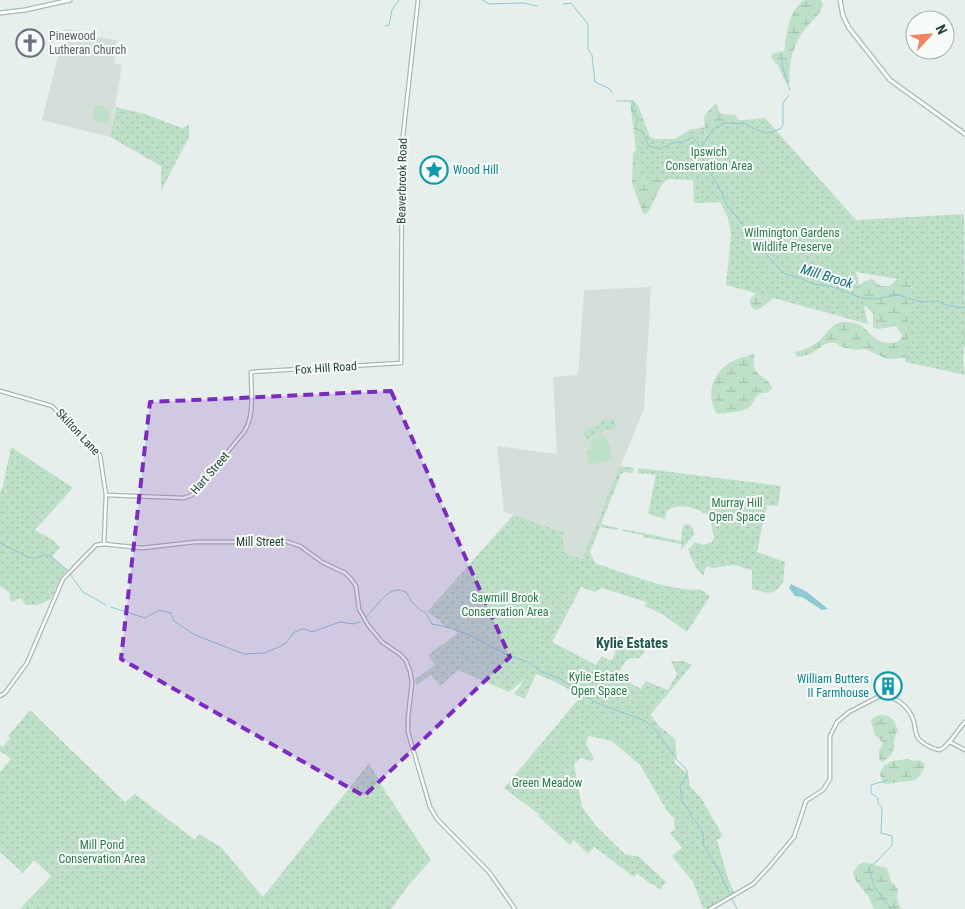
<svg xmlns="http://www.w3.org/2000/svg" width="965" height="909" font-family="'Roboto Condensed',sans-serif">
<style>
.built{fill:#d4dfda}
.grass{fill:#bfe0c8}
.wetland{fill:url(#wetland-marsh)}
.park{fill:url(#park-dots)}
.water{fill:#8ec9d4}
.lines{fill:none;stroke-linecap:round;stroke-linejoin:round}
.stream{stroke:#8ec9d4;stroke-width:1}
.tertiary-casing{stroke:#a8b8b2;stroke-width:5}
.secondary-casing{stroke:#a4bbb3;stroke-width:5.5}
.tertiary{stroke:#fff;stroke-width:2.5}
.secondary{stroke:#fff;stroke-width:3}
.marked{fill:#7b2cbf;fill-opacity:0.2;stroke:#7b2cbf;stroke-width:4;stroke-dasharray:10 6;stroke-linejoin:round}
.labels{text-anchor:middle;dominant-baseline:central;stroke-width:4;stroke-linejoin:round;paint-order:stroke}
.worship-label{font-size:12px;fill:#5b616d;stroke:#f7fbf9;text-anchor:start}
.park-label{font-size:12px;fill:#2d7a4b;stroke:#f7fbf9}
.culture-label{font-size:12px;fill:#0d838f;stroke:#f7fbf9;text-anchor:start}
.street-label{font-size:12px;fill:#24423a;stroke:#f7fbf9}
.water-label{font-size:14px;font-style:italic;fill:#1c6f80;stroke:#f7fbf9}
.neighbourhood-label{font-size:14px;font-weight:bold;fill:#1f5548;stroke:#f7fbf9}
</style>
<defs>
<pattern id="wetland-marsh" width="20" height="14" patternUnits="userSpaceOnUse" patternTransform="scale(1.25)"><rect width="20" height="14" fill="#bfe0c8"/><path d="M1 5h8M5 5V1M11 12h8M15 12V8" fill="none" stroke="#a4c1ad"/></pattern>
<pattern id="park-dots" width="8" height="8" patternUnits="userSpaceOnUse" patternTransform="scale(1.25)"><rect width="8" height="8" fill="#bfe0c8"/><path d="M2 2h.1M6 6h.1" fill="none" stroke="#a4c1ad" stroke-width="1.8" stroke-linecap="round"/></pattern>
</defs>
<rect width="100%" height="100%" fill="#e6efeb"/>
<g class="built">
<path d="M65,29L80,31L84,35L117,40L114,63L122,65L110,137L42,120Z"/>
<path d="M651,287L644,409L582,559L564,552L563,532L504,512L497,446L557,454L553,377L578,375L584,290Z"/>
</g>
<g class="grass">
<path d="M96,105H103L110,111V118L106,124L94,121L92,119L95,106Z"/>
<path d="M600,435H604L611,447L610,449L612,460L589,465L586,450L591,449L590,441Z"/>
</g>
<g class="wetland">
<path d="M804,0H821L823,5C820,15 812,20 806,28C795,41 787,64 790,81L787,85L779,67L771,57L773,53L784,51L785,48C786,32 790,10 804,0Z"/>
<path d="M630,101H633L638,105L650,137L655,139H674L690,130L705,127L704,116L715,104H717L719,111L722,114L735,115L859,286L865,281L872,279L881,286C892,288 896,280 901,272L957,303L965,302V311H962L959,335L965,336V346L907,358L887,359L865,349L856,350L842,347L836,343H829L823,345L811,354L797,357L795,352C802,351 814,345 819,341C829,332 831,322 846,322C849,322 855,323 858,324C871,330 872,343 890,343C896,343 900,341 902,336L897,327L895,326L879,329L873,328V313L867,307L781,292L761,308L756,310L752,307L749,301L758,291L734,229L709,181L670,176L661,186L649,211L645,214L643,213L632,184L633,154L636,149Z"/>
<path d="M754,353C755,359 752,365 755,370C760,378 770,379 772,389L767,393C754,391 755,405 747,409C742,411 721,415 716,413C705,392 714,369 735,360C742,357 748,357 754,353Z"/>
<path d="M578,688L648,711L658,725L675,739L677,760Z"/>
<path d="M879,715C892,714 893,719 898,730C890,742 900,753 882,762L879,759V751L883,743L875,735L871,721L873,718Z"/>
<path d="M908,759L913,761L920,760L925,764C920,781 914,781 899,782C893,783 889,785 883,783L880,775L883,766L892,761Z"/>
<path d="M864,862L887,868L891,881L898,889L897,899L901,909H874L868,896L856,881L853,873L858,865Z"/>
</g>
<g class="park">
<path d="M116,107L145,114L182,128L189,125V137L161,191V166L110,137Z"/>
<path d="M765,118L856,220L964,214L965,335L963,360L965,375L905,362L911,281L856,272L868,324L726,285L731,234L726,207L728,202L694,203L693,180L638,178V129H645L652,141L688,144L689,129L698,131L721,122Z"/>
<path d="M606,419L607,421L613,419L617,427L611,430L610,428L587,440L583,432Z"/>
<path d="M11,447L73,488L35,530L53,540L60,547L52,557L67,570L59,581L51,599L38,605H26L21,598L12,602L10,600L9,592L0,586V493L3,486Z"/>
<path d="M620,466L634,468L632,473L624,472L621,474L601,524L618,528L617,530L600,527L590,552L595,563C618,571 678,594 700,589L710,596L687,632L662,614L645,606L646,602L602,588L595,592L581,587L552,642L596,665L602,656L611,661L615,654L614,642L620,636L645,650L640,658L627,659L617,675L641,689L646,681L668,690L677,674L671,661H684L692,665L645,721V724L659,737L675,747L676,751L673,755L675,763L688,774L690,786L701,798L723,836L717,840L728,879L735,893L707,909L703,908L693,882L672,856L682,848L670,833L675,829L674,818L667,811L640,765L612,741L588,736L586,744L594,758L592,761L581,758L574,764L582,807L596,826L625,854L639,857L666,882L660,890L653,884H650L637,873L634,877L594,847L588,854L574,840L570,845L538,816L540,815L504,788L581,696L551,680L536,674L525,699L514,694L525,679L509,692L458,670L440,686L431,675L416,685L415,679L435,665L428,655L458,633L452,629L446,628L439,620L427,612L513,515L563,532L564,552L582,559Z"/>
<path d="M639,468L781,486L778,506L767,505L757,552L785,562L783,582C773,597 768,593 752,589V570L734,565L712,568L707,566L704,572V576C696,570 691,558 688,549L695,542L703,545L712,542L714,538L710,517C698,508 678,501 666,512L665,519L648,514L656,475L637,473Z"/>
<path d="M688,524L693,528L694,535L681,550V544L643,537V535L622,531L623,529L681,541L683,525Z"/>
<path d="M30,710L125,802L135,794L195,840L199,834L221,847L263,897L369,763L385,791L431,860L408,886L391,909H20L51,876L34,860L23,873L0,852V772L11,759L0,751V745L3,747L10,738L8,736Z"/>
</g>
<path class="water" d="M791,584L807,592L828,609L822,610L802,597L795,596L789,588Z"/>
<g class="lines">
<g class="stream">
<path d="M482,0L489,4L524,3L537,6"/>
<path d="M563,4L571,3L588,24V49L592,55L595,82L610,89L612,93"/>
<path d="M385,26L389,25L392,10L399,0"/>
<path d="M782,58V65L790,90"/>
<path d="M789,95L783,103V125L780,129L768,133L756,130L746,124L725,123L713,129L701,148V154L707,168L718,185L727,205L752,236L763,251L785,274L800,278L813,284L830,286L862,298L874,299L899,295L917,301L926,302L937,301L946,305L965,308"/>
<path d="M617,101H633L634,105L632,110L638,119L635,126L637,129L642,131L649,146L660,149L675,142L682,143L693,137L700,147"/>
<path d="M0,543L28,557L35,558L46,555L51,556L67,570"/>
<path d="M70,574L83,592L106,605"/>
<path d="M111,607L145,618L159,610L171,613L174,621L195,635L244,654L264,653L279,647L287,642L293,633L299,630L305,629L312,632L340,622L353,624L360,622"/>
<path d="M366,617C375,609 386,589 399,590C401,590 404,592 406,592L412,602L420,610L425,612L432,624L448,627L470,635L505,654L528,662L540,671L561,679L595,702L645,721L655,729L677,760L687,770V775L680,786L682,802L689,810L691,816L701,828L703,834L704,846L720,873L730,895"/>
<path d="M888,780L871,785V793L878,798V803L882,808L881,833L892,836V845L877,861L869,867L874,886L891,909"/>
<path d="M732,899L737,909"/>
</g>
<g class="tertiary-casing">
<g id="tertiary">
<path d="M0,391L52,406L100,455L106,495L104,544"/>
<path d="M106,495L184,498L192,495L244,432C255,415 251,392 251,372L401,363L402,145L418,0"/>
<path d="M0,696L5,693L27,663L63,579L96,545L104,544L142,548L195,542H235L270,540L288,542L300,546L322,562L345,573L351,579L356,586L359,609L368,625L382,642L401,655L406,661L410,671L412,682L408,718V732L430,807L437,819L489,872L515,909"/>
<path d="M950,742L965,750"/>
<path d="M710,909L753,884L769,867L794,837L806,801L823,790L830,779V736L837,722L849,712L878,697C894,693 910,707 914,722C915,727 915,733 918,738C923,744 931,748 939,750C948,748 957,730 965,722"/>
</g>
</g>
<g class="secondary-casing">
<g id="secondary">
<path d="M840,0L843,16L849,28L890,80L965,134"/>
<path d="M0,13L25,10L70,0"/>
</g>
</g>
<use href="#tertiary" class="tertiary"/>
<use href="#secondary" class="secondary"/>
</g>
<path class="marked" d="M391,391L510,657L364,796L121,659L150,402Z"/>
<defs>
<g id="church-ring" transform="scale(1.4375)"><circle r="9.5" fill="#f7fbf9" stroke="#6b7280" stroke-width="1.5"/><path d="M-1.2-6h2.4v3.5h3.3v2.4h-3.3V6h-2.4V-.1h-3.3v-2.4h3.3Z" fill="#6b7280"/></g>
<g id="sight-ring" transform="scale(1.4375)"><circle r="9.5" fill="#f7fbf9" stroke="#0f9aa8" stroke-width="1.5"/><path d="M0-6L1.8-2.2L6-1.7L2.9 1.2L3.7 5.4L0 3.3L-3.7 5.4L-2.9 1.2L-6-1.7L-1.8-2.2Z" fill="#0f9aa8"/></g>
<g id="building-ring" transform="scale(1.4375)"><circle r="9.5" fill="#f7fbf9" stroke="#0f9aa8" stroke-width="1.5"/><path d="M-4-6H4V6H1V3H-1V6H-4ZM-2.5-4.3h1.7v1.8h-1.7ZM.8-4.3h1.7v1.8H.8ZM-2.5-1h1.7V.8h-1.7ZM.8-1h1.7V.8H.8Z" fill="#0f9aa8"/></g>
</defs>
<g fill-rule="evenodd">
<use href="#church-ring" x="30" y="43"/>
<use href="#sight-ring" x="434" y="170"/>
<use href="#building-ring" x="888" y="686"/>
</g>
<g class="labels">
<g class="worship-label">
<text x="49" y="36">Pinewood<tspan x="49" dy="14">Lutheran Church</tspan></text>
</g>
<g class="park-label">
<text x="709" y="152">Ipswich<tspan x="709" dy="14">Conservation Area</tspan></text>
<text x="792" y="233">Wilmington Gardens<tspan x="792" dy="14">Wildlife Preserve</tspan></text>
<text x="737" y="503">Murray Hill<tspan x="737" dy="14">Open Space</tspan></text>
<text x="505" y="598">Sawmill Brook<tspan x="505" dy="14">Conservation Area</tspan></text>
<text x="599" y="677">Kylie Estates<tspan x="599" dy="14">Open Space</tspan></text>
<text x="547" y="783">Green Meadow</text>
<text x="102" y="845">Mill Pond<tspan x="102" dy="14">Conservation Area</tspan></text>
</g>
<g class="culture-label">
<text x="453" y="170">Wood Hill</text>
<text x="869" y="679" text-anchor="end">William Butters<tspan x="869" dy="14">II Farmhouse</tspan></text>
</g>
<g class="street-label">
<text transform="translate(402 181) rotate(-89)">Beaverbrook Road</text>
<text transform="translate(326 368) rotate(-4)">Fox Hill Road</text>
<text transform="translate(78 432) rotate(47)">Skilton Lane</text>
<text transform="translate(210 473) rotate(-49)">Hart Street</text>
<text x="260" y="542">Mill Street</text>
</g>
<g class="water-label">
<text transform="translate(827 276) rotate(17)">Mill Brook</text>
</g>
<g class="neighbourhood-label">
<text x="632" y="643">Kylie Estates</text>
</g>
</g>
<g transform="translate(930 35) rotate(64)"><circle r="24" fill="#f7fbf9" stroke="#a3b1ad"/>
<path d="M0-4L9 19L0 12L-9 19Z" fill="#f4845f"/>
<text y="-8" font-size="14" font-weight="bold" text-anchor="middle" fill="#24423a">N</text>
</g>
</svg>
